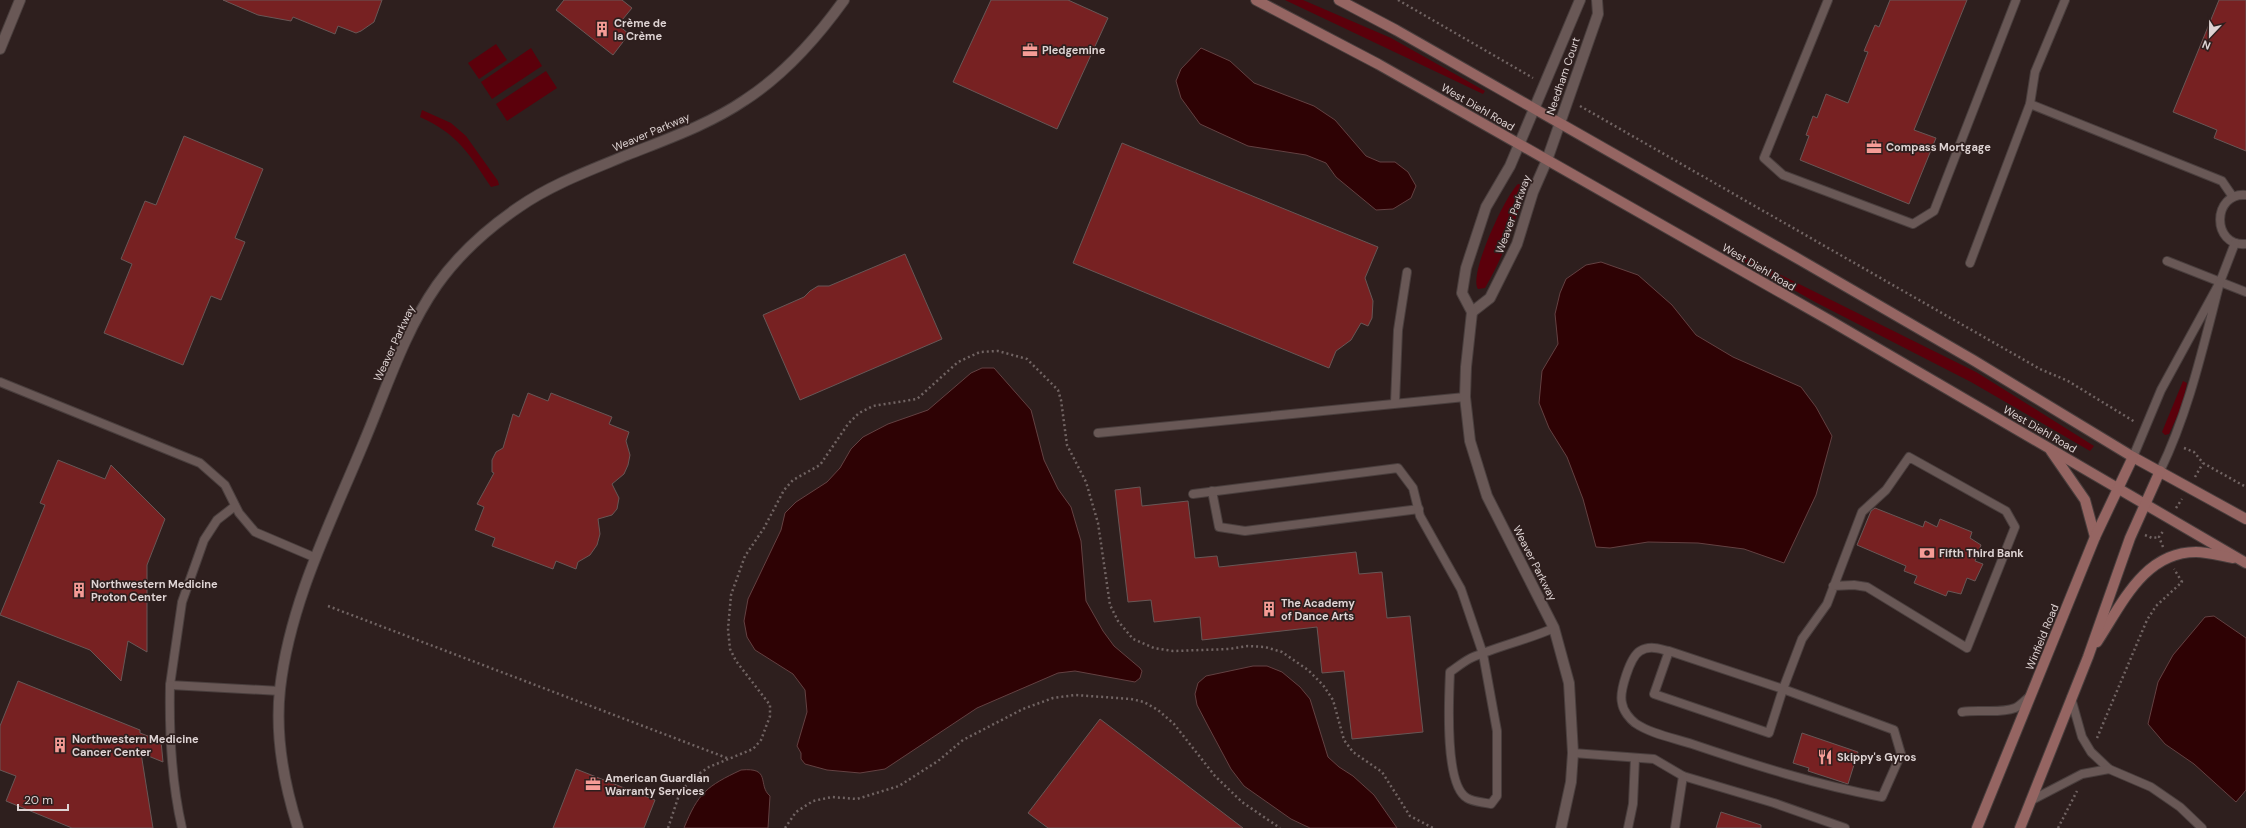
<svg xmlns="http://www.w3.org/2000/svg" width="2246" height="828" font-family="'DM Sans',sans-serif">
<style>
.green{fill:#5b000b}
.water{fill:#2e0204;stroke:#634142}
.building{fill:#772122;stroke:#685756}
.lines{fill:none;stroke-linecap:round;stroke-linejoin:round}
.lane-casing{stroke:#493e3d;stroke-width:10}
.street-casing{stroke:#493e3d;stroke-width:12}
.secondary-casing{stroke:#493e3d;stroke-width:12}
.path{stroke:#716463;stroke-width:2.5;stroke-dasharray:2 3;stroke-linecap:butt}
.lane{stroke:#695856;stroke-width:8}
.street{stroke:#695856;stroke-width:10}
.secondary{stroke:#956562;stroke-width:10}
.labels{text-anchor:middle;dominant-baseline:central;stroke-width:3.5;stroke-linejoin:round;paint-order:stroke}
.poi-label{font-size:11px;font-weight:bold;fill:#ded3d3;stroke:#2e1f1e;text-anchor:start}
.street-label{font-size:11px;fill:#ded3d3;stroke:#2e1f1e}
</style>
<rect width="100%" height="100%" fill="#2e1f1e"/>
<g class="green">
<path d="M1285,0H1303L1391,38L1485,91L1483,94Z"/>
<path d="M496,44L507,60L479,79L468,63Z"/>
<path d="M531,48L542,66L492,99L481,82Z"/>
<path d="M546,71L557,88L507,121L496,104Z"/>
<path d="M422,110L451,123L466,136L498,181L499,185L491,187C469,154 458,134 420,117Z"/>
<path d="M1518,184L1522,185L1524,190C1514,227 1504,255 1485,288L1478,289C1468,275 1505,196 1518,184Z"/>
<path d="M1741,255L1976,372L2094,446L2090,451L1971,382L1815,302L1739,259Z"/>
<path d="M2183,381L2187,383L2182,406L2169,434L2165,435L2162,432Z"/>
</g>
<g class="water">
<path d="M1201,48L1230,61L1254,83L1314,106L1335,120L1366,156L1380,162H1395L1408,172L1416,186L1411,198L1393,209L1376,210L1336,177L1326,163L1306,155L1248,146L1200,124L1181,98L1176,81L1181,69Z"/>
<path d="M1601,262L1638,275L1672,305L1696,335L1733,357L1801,387L1816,407L1832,436L1816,495L1784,563L1744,549L1698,543L1648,542L1610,548L1596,547L1583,499L1567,457L1549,428L1539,403L1542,371L1558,344L1555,314L1560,293L1566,279L1586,265Z"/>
<path d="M982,368H994L1031,410L1044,460L1058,489L1071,507L1081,541L1086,601L1103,631L1114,646L1140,668L1142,671L1140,678L1135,682L1075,671L1058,673L977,708L885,769L860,773L827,770L805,764L801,759V753L797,746L807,712L805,690L793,674L755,650L747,637L744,621L748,599L781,530L785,513L796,502L827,482L840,468L851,449L863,437L888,424L928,410L971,373Z"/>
<path d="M2214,616L2246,638V790L2236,802L2194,764L2165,744L2148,724L2158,682L2173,655L2205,617Z"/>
<path d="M1253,666H1267L1282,672L1300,687L1310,699L1328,757L1339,767L1353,776L1374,795L1397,828H1310L1291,819L1244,786L1231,769L1208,726L1197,705L1195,694L1198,683L1206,676Z"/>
<path d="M741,770C772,767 757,785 770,796L768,828H684C698,793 707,786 741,770Z"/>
</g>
<g class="building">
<path d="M223,0H382L374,22L361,31L356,33L338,26L335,34L293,17L291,21L258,15Z"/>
<path d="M564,0H622L632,8L618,25L629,34L613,55L556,10Z"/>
<path d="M991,0H1068L1108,18L1057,129L953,82Z"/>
<path d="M1890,0H1967L1914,130L1936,138L1909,204L1800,160L1809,136L1806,135L1813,116L1817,118L1826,94L1848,103L1868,52L1864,51L1875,25L1879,27Z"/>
<path d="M2219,0H2246V151L2214,138L2217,130L2173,112Z"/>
<path d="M184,136L263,169L235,238L245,242L221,300L211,296L183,365L104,333L132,264L121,259L145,201L156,205Z"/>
<path d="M1122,143L1378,247L1365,278L1373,301L1372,318L1368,326L1361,323L1351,340L1336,351L1329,368L1073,263Z"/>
<path d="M905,254L942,339L800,400L763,315L804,297L810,291L818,286H829Z"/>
<path d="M528,393L548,401L551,393L612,417L609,424L629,432L626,441L630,455L628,465L624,474L612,484L619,498L617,509L612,515L598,519L600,534L597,545L590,555L578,562L576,569L556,561L553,569L492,546L495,538L475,530L484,507L477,504L494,473L492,472V460L496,452L503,448L513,414L519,417Z"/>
<path d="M58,460L105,479L111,465L165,519L147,565V652L128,641L121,681L90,650L0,615L45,505L40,503Z"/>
<path d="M1140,487L1142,506L1188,501L1195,558L1217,556L1219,567L1356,552L1359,574L1382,572L1387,618L1410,616L1423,732L1352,739L1344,671L1322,673L1317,627L1202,640L1200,617L1154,622L1151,600L1128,602L1115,490Z"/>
<path d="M1875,508L1923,527L1925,521L1937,527L1940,519L1972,532L1970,538L1981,545L1975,561L1983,564L1975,581L1967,578L1961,594L1948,591L1946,596L1914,583L1917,576L1904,571L1906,566L1857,545L1871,511Z"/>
<path d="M18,681L140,730V733L161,741L163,762L141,753L153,828H72L6,801L16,776L0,770V726Z"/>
<path d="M1100,719L1243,828H1048L1028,813Z"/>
<path d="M1802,733L1858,752L1848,784L1808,771L1809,768L1793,763Z"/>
<path d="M576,769L655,800L644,828H553Z"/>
<path d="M1721,812L1761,825V828H1716Z"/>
</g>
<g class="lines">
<g class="lane-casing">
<g id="lane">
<path d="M1828,0L1764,158L1783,175L1913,224L1934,211L2016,0"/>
<path d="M2030,104L2222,181L2233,197"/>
<path d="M2246,195C2212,192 2211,247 2246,244"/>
<path d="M2167,261L2246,292"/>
<path d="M1970,263L2030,104L2035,72L2065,0"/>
<path d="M2220,282L2235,243"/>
<path d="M0,382L200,463L225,485L239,513L255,532L316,558"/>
<path d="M1395,403L1398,330L1407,272"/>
<path d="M1098,433L1465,397"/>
<path d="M2133,457L2161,390L2220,282C2203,347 2189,411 2160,471"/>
<path d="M1212,491L1219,527L1245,531L1419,509"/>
<path d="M1193,494L1398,468L1413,488L1420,516L1461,589L1483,654L1497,731V796L1491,804C1483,802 1473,802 1467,798C1444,785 1449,696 1450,672C1456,668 1463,662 1471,658C1498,646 1527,640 1554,628"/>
<path d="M235,506L217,520L204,540L182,602L170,685L280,691"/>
<path d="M1669,651L1654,694L1769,733L1783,689L1669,651C1659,649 1650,645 1640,651C1630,657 1619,692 1622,703C1623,711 1630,719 1635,723C1651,734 1674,738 1692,744C1754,765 1817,785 1882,797L1901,754L1894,730L1783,689L1802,639L1827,604L1862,512L1886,490L1909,457L2006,511L2015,527L1967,648L1867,587L1854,585L1833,586"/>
<path d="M170,685C169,734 171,780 182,828"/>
<path d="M2071,698L2082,737L2091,752L2109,769L2151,787L2180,807L2202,828"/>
<path d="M1962,712C1979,709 1999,714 2015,708C2020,706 2025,700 2030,696"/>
<path d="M1573,753L1654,759L1683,776L1774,803L1845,828"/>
<path d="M2030,801L2082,774L2109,769"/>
<path d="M1628,828L1633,804L1635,758"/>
<path d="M1675,828L1683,776"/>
</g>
</g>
<g class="street-casing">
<g id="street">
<path d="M0,49L20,0"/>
<path d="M1472,312L1490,298L1517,244L1533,192L1547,160L1598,14L1597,0"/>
<path d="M298,828C284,784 275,735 280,689C290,602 331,522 364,442C386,390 404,332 437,285C459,254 488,228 519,207C552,184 591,170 627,155C667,139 710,124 745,100C785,74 816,39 844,0"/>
<path d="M1561,828L1571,782L1573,753L1569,683L1554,628L1487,496L1470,441L1465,397L1466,367L1472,312L1462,293L1466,268L1486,207L1510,166L1580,0"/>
</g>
</g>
<g class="secondary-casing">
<g id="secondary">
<path d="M1256,0L1378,64L1829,320L2246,563"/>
<path d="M1339,0L1396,30L1802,261L1973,360L2133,457L2246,519"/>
<path d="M2051,451L2085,500L2095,537"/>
<path d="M2097,642C2122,604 2144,552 2196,552C2208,552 2221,556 2233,558"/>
<path d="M1977,828L2095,537L2133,457"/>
<path d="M2020,828L2088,657L2130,538L2160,471"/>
</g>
</g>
<g class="path">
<path d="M1398,0L1533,78"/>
<path d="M1580,106L1940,312L2040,369L2068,381L2135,422"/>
<path d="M2184,448L2194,452L2203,463L2246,487"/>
<path d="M2195,477L2203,463"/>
<path d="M2176,508L2182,499"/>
<path d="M2145,535L2152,538L2159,537"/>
<path d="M2163,547L2159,537L2164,530"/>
<path d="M328,606L727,758"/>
<path d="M2097,738L2147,620L2156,606L2182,582L2174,569"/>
<path d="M668,828L679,795L690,780L709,767L753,749L761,740L770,716V705L736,661L730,649L728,629L731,595L745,556L764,528L784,490L793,480L820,465L848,424L859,413L873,406L917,399L958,362L980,352L998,351L1027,359L1058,390L1061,400L1067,445L1086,482L1098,523L1110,605L1118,621L1133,639L1154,648L1173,651L1229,649L1248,646L1265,647L1282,652L1308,670L1323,685L1333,700L1344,740L1353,752L1382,772L1410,816L1433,828"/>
<path d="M785,828L796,812L813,801L832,797L857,799L899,786L938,761L963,740L1023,709L1053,698L1075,695L1131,699L1144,702L1158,710L1174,724L1215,776L1242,802L1280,828"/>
<path d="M2058,828L2077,791"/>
</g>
<use href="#lane" class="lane"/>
<use href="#street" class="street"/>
<use href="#secondary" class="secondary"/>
</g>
<defs>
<g id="building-bare" transform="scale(1.2)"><path d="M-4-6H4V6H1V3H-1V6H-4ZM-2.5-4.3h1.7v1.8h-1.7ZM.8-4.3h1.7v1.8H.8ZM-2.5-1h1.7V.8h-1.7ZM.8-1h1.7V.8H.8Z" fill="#f59c96" stroke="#2e1f1e" stroke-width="2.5" paint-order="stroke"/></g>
<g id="office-bare" transform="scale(1.2)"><path d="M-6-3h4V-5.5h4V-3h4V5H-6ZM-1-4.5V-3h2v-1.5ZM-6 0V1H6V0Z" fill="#f59c96" stroke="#2e1f1e" stroke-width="2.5" paint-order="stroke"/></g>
<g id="bank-bare" transform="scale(1.2)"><path d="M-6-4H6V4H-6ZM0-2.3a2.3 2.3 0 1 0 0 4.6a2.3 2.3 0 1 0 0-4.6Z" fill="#f59c96" stroke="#2e1f1e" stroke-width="2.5" paint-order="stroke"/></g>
<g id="restaurant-bare" transform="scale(1.2)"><path d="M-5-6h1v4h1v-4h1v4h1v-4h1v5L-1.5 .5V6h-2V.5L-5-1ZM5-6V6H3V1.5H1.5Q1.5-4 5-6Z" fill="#f59c96" stroke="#2e1f1e" stroke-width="2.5" paint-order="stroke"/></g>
</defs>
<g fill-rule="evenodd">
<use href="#building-bare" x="602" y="29"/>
<use href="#office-bare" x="1030" y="50"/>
<use href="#office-bare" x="1874" y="147"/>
<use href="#bank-bare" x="1927" y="553"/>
<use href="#building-bare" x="79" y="590"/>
<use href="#building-bare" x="1269" y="609"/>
<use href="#building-bare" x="60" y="745"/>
<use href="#restaurant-bare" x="1825" y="757"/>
<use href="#office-bare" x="593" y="784"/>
</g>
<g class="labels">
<g class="poi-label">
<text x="614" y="23">Crème de<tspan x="614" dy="13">la Crème</tspan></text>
<text x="1042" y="50">Pledgemine</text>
<text x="1886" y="147">Compass Mortgage</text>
<text x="1939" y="553">Fifth Third Bank</text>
<text x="91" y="584">Northwestern Medicine<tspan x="91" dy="13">Proton Center</tspan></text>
<text x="1281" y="603">The Academy<tspan x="1281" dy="13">of Dance Arts</tspan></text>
<text x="72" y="739">Northwestern Medicine<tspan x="72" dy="13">Cancer Center</tspan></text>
<text x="1837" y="757">Skippy's Gyros</text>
<text x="605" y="778">American Guardian<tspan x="605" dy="13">Warranty Services</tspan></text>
</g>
<g class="street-label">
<text transform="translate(1563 76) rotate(-71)">Needham Court</text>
<text transform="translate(1478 107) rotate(30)">West Diehl Road</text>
<text transform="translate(651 132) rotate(-23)">Weaver Parkway</text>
<text transform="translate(1513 214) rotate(-70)">Weaver Parkway</text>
<text transform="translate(1759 267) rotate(30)">West Diehl Road</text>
<text transform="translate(394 343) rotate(-65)">Weaver Parkway</text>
<text transform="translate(2040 429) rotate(30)">West Diehl Road</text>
<text transform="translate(1535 563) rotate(63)">Weaver Parkway</text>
<text transform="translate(2042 637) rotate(-68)">Winfield Road</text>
</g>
</g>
<g transform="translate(2210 36) rotate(202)" stroke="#2e1f1e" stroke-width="3" paint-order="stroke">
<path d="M0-3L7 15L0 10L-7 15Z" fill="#ded3d3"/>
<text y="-6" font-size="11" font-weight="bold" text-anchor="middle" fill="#ded3d3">N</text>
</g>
<path d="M18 804v6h50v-6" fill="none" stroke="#ded3d3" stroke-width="2"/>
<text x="24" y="804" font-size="12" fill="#ded3d3" stroke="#2e1f1e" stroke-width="3" paint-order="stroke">20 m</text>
</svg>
